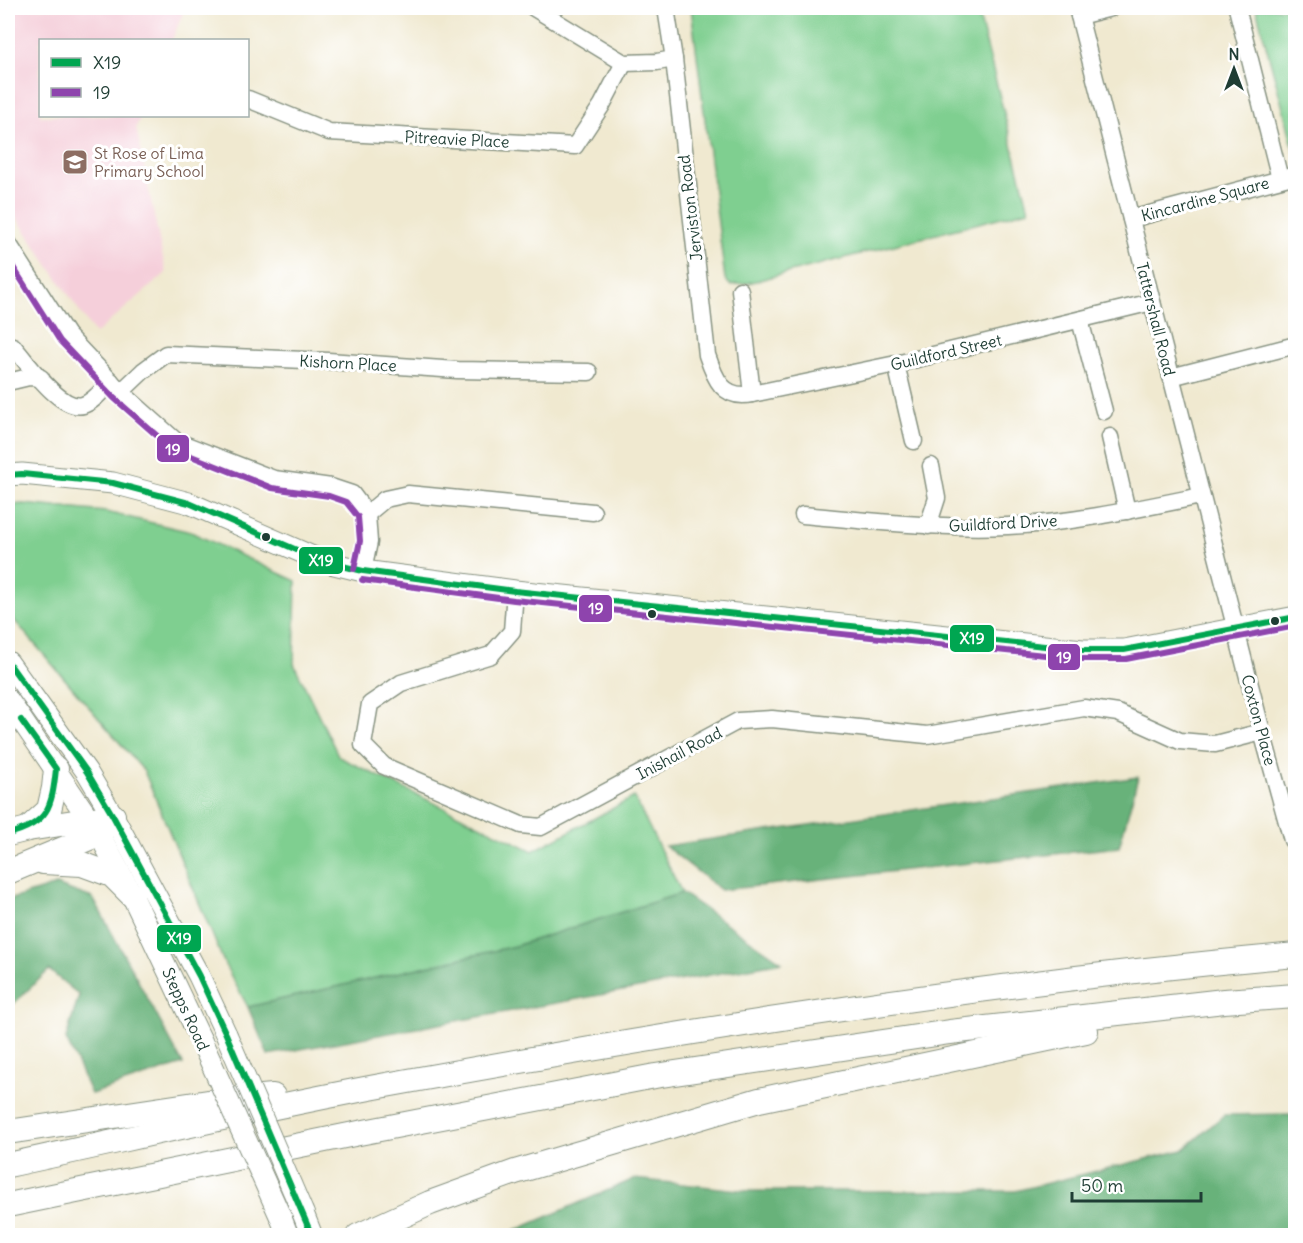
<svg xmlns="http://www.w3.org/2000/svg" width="1303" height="1243" font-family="Delius,sans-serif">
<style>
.built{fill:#f5cfda}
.green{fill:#7fcf90;stroke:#4f8662;stroke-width:1.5}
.forest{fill:#67b27a;stroke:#437857;stroke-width:1.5}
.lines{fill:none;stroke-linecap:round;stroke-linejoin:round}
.minor-casing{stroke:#889382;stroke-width:19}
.major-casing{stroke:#889382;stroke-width:23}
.highway-casing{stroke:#889382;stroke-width:26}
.minor{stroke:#fff;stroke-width:16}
.major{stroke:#fff;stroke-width:21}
.highway{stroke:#fff;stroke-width:24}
.major-bridge-casing{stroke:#889382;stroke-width:23;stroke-linecap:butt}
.major-bridge{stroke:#fff;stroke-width:21}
.bus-1-casing{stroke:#fff;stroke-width:10}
.bus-2-casing{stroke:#fff;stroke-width:10}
.bus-1{stroke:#00a651;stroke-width:6}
.bus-2{stroke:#8e44ad;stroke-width:6}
.bus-dot{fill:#1f3d34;stroke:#fff;stroke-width:2}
.labels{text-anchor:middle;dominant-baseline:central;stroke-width:6;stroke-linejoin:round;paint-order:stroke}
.street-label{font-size:16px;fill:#1f3d34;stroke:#fff}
.education-label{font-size:16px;fill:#785e54;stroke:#fff;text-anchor:start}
.line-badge{stroke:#fff;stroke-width:2}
.badge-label{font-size:16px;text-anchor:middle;font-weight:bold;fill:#fff}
</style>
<rect width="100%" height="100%" fill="#fff"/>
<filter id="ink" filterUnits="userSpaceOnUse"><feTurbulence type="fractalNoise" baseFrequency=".0167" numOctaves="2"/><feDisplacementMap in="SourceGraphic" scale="12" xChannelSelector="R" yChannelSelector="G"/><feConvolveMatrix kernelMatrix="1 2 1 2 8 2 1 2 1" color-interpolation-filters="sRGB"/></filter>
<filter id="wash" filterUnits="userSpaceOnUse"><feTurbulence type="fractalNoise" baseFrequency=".008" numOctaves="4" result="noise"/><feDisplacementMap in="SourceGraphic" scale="24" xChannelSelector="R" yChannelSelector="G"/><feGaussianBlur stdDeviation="1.35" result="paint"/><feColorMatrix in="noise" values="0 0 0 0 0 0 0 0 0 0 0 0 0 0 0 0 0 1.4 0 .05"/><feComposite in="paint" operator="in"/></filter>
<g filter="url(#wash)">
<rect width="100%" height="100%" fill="#f0e9d0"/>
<path class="built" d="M8,8H185L172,40H40V116H141L136,127L166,273L95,334L16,217L8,196Z"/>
<g class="green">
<path d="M691,8H977L1029,210L748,283L730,285L725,279Z"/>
<path d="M1256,8H1295V153Z"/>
<path d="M24,504L106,512L191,532L296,581L294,664L339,757L533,851L634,797L682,893L515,946L248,1007L225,965L144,771L8,613V505Z"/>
</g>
<g class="forest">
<path d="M1138,777L1119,847L721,890L665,846Z"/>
<path d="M56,885L93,898L183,1064L91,1094L66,1039L79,995L49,970L8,1009V900Z"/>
<path d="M682,893L782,962L268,1055L248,1007L515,946Z"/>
<path d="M1295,1114V1235H505L634,1179L749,1191H1015L1183,1150L1224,1115Z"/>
</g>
</g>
<g filter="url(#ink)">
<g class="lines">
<g class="minor-casing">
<g id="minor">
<path d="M534,8L624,63L657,62L674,59"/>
<path d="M666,8L674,59L707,355C715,379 723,400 752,394L896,364L1152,302"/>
<path d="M1077,8L1262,732L1292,840L1296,844"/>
<path d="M1237,8L1280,179"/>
<path d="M1079,16L1111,8"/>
<path d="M248,99L329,132L575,146L602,105L624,63"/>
<path d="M1131,219L1296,175"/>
<path d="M8,243L67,335L121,392L176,441L274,479L331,487L352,494L367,514L369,542L363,571"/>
<path d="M740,290L752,394"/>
<path d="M1080,320L1104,411"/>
<path d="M8,345L13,346L17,351C30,366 61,411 83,405C94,402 103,389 111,381"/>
<path d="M896,364L914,441"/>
<path d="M1171,377L1296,345"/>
<path d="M8,382L29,377L41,378"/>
<path d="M121,392L143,371L166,354L328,361L457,370L589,372"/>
<path d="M1110,437L1127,511"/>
<path d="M367,514L385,499L408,494L593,512"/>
<path d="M803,515C871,521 939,529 1008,526C1073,523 1137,509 1201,496"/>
<path d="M928,526L937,498L931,466"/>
<path d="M515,591L512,631L491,655L401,683L370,704L363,745L384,766L521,825L541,827L738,721L772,719L927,735L1084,708L1118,713L1180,741L1215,744L1262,732"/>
</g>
</g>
<g class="major-casing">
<g id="major">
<path d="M8,475L22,474L113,483L189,503L322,561L363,571L515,591L1083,650H1124L1296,617"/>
<path d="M8,662L87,772L113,816L199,976L226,1034"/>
<path d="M8,700L99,834L132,895L200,1038"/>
<path d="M303,1213L312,1236"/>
<path d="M281,1218L288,1236"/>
</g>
</g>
<g class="highway-casing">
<g id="highway">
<path d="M28,829L49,810L54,788L56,769"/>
<path d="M8,834L28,829L113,816"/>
<path d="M43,862L82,864L112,875L132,895"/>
<path d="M8,872L99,834L113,816"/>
<path d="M8,1132L208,1102L273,1096"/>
<path d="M8,1165C134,1138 260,1108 386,1085C687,1030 991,982 1296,955"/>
<path d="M8,1205L359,1133L655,1076L950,1032L1224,1001L1296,996"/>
<path d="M358,1236L430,1203L515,1172L759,1100L1086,1031"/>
</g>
</g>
<use href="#minor" class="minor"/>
<use href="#major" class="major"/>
<use href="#highway" class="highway"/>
<g class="major-bridge-casing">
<g id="major-bridge">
<path d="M226,1034L303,1213"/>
<path d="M200,1038L281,1218"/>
</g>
</g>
<use href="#major-bridge" class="major-bridge"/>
<g class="bus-1-casing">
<g id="bus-1">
<path d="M8,475L22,474L113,483L189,503L322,561L363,571L515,591L1083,650H1124L1296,617"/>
<path d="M8,662L87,772L113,816L199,976L226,1034L312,1236"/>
<path d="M8,834C48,824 52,807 56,769L21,720"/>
</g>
</g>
<g class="bus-2-casing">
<g id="bus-2">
<path d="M8,259L60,341L114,398L171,448L272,488L329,496L346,502L358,517L360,541L354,569"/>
<path d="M362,580L514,600L1083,659H1126L1296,626"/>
</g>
</g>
<use href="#bus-1" class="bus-1"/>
<use href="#bus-2" class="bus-2"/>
</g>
</g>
<defs>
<g id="school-square" transform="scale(1.35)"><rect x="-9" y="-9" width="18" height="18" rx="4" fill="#8d6e63" stroke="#fff"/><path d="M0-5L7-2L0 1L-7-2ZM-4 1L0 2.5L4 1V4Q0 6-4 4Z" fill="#fff"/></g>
</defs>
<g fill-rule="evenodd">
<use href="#school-square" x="75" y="162"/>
</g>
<g class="bus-dot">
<circle cx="266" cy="537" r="5"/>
<circle cx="652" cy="614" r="5"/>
<circle cx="1275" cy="621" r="5"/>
</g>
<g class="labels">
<g class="street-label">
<text transform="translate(457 139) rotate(3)">Pitreavie Place</text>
<text transform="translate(1205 199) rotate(-15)">Kincardine Square</text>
<text transform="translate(690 208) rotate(-97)">Jerviston Road</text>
<text transform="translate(1156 319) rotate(76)">Tattershall Road</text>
<text transform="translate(946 352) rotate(-13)">Guildford Street</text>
<text transform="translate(348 363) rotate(3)">Kishorn Place</text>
<text transform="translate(1003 523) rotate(-3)">Guildford Drive</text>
<text transform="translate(1259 720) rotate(75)">Coxton Place</text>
<text transform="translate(679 753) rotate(-28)">Inishail Road</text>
<text transform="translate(186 1009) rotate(65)">Stepps Road</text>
</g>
<g class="education-label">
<text x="94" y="153">St Rose of Lima<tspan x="94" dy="18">Primary School</tspan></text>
</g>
</g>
<g class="line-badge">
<rect x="156" y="434" width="34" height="29" rx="6" fill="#8e44ad"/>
<rect x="298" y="546" width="46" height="29" rx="6" fill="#00a651"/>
<rect x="578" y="594" width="35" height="29" rx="6" fill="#8e44ad"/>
<rect x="949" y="624" width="46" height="29" rx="6" fill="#00a651"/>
<rect x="1047" y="643" width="34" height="28" rx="6" fill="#8e44ad"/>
<rect x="156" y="924" width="46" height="29" rx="6" fill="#00a651"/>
</g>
<g class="badge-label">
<text x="173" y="455">19</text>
<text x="321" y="566">X19</text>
<text x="596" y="614">19</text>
<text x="972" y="644">X19</text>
<text x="1064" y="663">19</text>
<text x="179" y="944">X19</text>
</g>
<rect width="1303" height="1243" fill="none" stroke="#fff" stroke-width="30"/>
<rect x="39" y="39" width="210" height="78" fill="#ffffff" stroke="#a5b1ae" stroke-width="1.5"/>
<rect x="51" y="58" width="30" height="9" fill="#00a651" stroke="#a5b1ae" stroke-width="1.5"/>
<text x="93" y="69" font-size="18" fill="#1f3d34">X19</text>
<rect x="51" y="88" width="30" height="9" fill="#8e44ad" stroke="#a5b1ae" stroke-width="1.5"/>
<text x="93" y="99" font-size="18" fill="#1f3d34">19</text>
<g transform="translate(1234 69)" stroke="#ffffff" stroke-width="4.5" paint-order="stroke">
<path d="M0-4.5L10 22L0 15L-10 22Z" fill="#1f3d34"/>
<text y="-9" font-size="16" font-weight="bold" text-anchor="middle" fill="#1f3d34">N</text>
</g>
<path d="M1072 1192v9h129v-9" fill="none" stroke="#1f3d34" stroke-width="3"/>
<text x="1081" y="1192" font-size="18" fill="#1f3d34" stroke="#ffffff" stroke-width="4.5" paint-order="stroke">50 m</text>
</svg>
